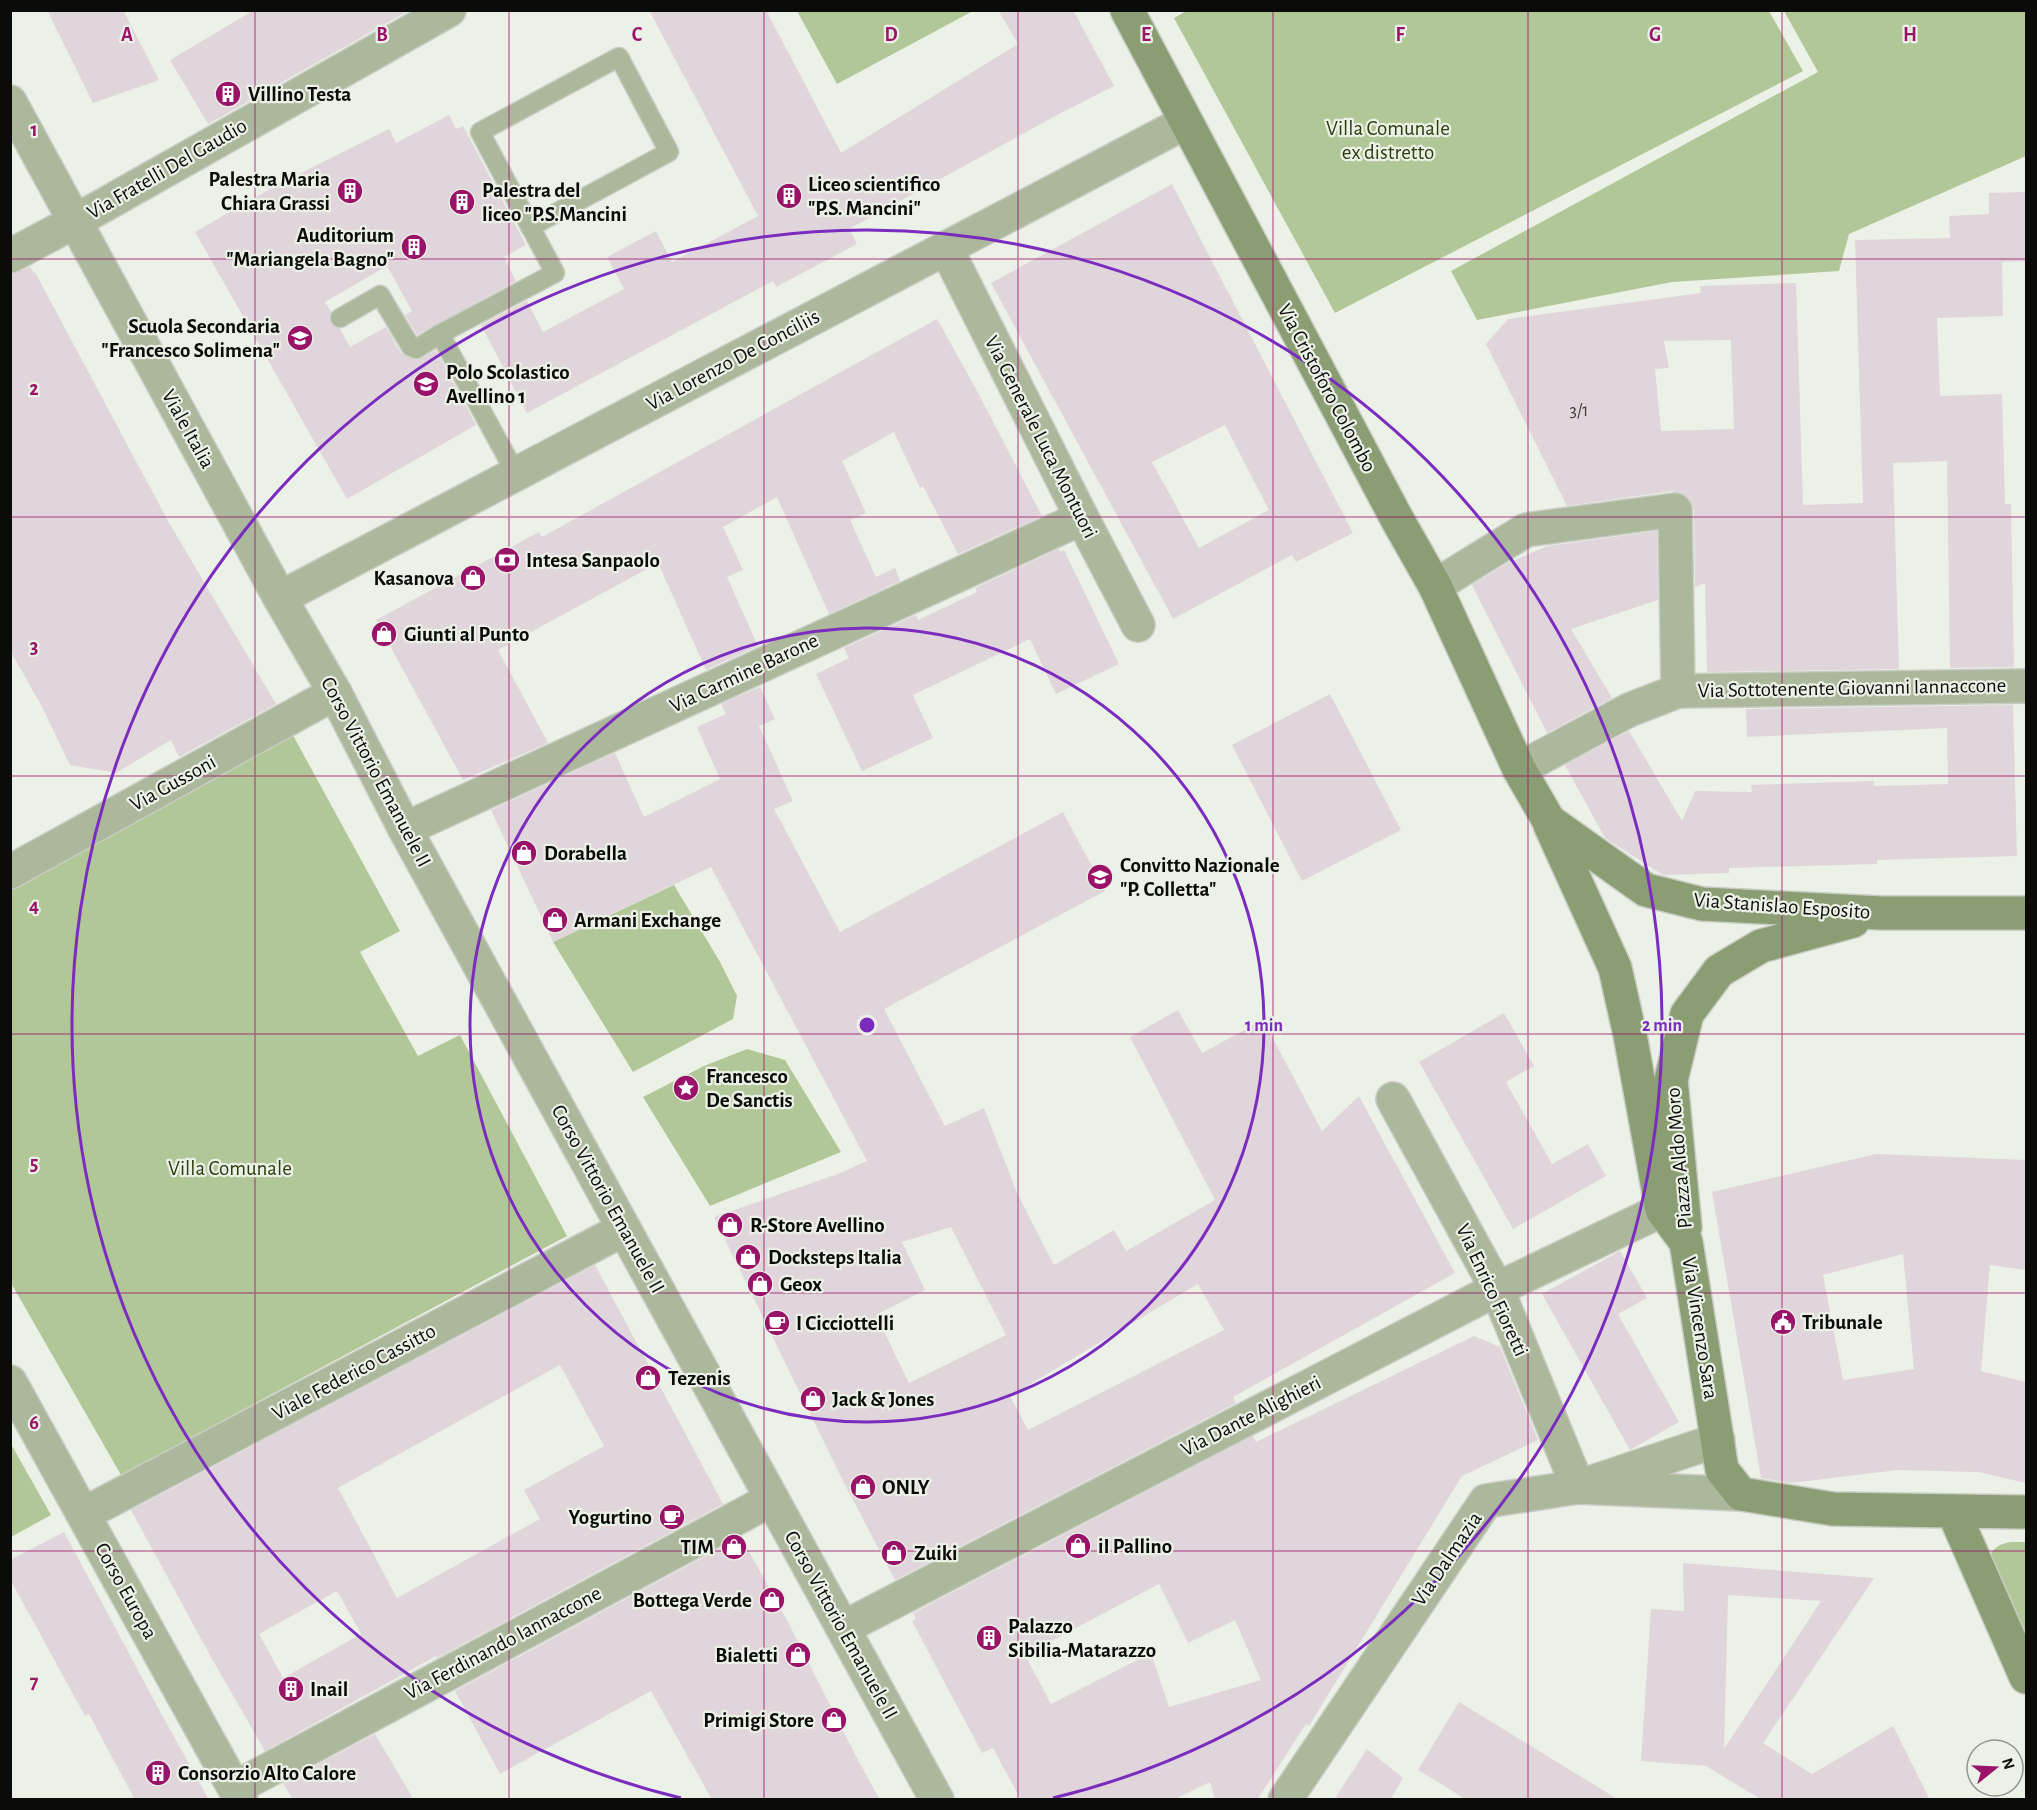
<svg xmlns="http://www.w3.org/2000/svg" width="2037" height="1810" font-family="'Alegreya Sans',sans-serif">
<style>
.green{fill:#b2c798}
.building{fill:#e0d5da;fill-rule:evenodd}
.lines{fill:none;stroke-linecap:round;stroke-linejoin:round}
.lane-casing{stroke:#c8ccc3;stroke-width:21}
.street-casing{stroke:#c8ccc3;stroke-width:36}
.secondary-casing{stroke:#c8ccc3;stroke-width:36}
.lane{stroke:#abb89c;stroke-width:18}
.street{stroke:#abb89c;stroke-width:33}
.secondary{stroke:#8a9d73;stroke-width:33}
.grid{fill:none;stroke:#991468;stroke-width:1.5;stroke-opacity:0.55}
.ring{fill:none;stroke:#7b2cbf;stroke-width:3}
.labels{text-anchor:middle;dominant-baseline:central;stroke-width:4.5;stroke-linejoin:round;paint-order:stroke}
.number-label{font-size:18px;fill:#403e3d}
.poi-label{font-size:21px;font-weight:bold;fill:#0b0c09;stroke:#ecf1e7;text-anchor:start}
.park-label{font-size:21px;fill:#2c3d0e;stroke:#ecf1e7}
.street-label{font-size:21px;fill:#0b0c09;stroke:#ecf1e7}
.grid-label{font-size:20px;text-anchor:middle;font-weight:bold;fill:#991468;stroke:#ecf1e7;stroke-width:4.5;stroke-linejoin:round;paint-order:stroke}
.centre{fill:#7b2cbf;stroke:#ecf1e7;stroke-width:3}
.ring-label{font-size:18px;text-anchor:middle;font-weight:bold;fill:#7b2cbf;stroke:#ecf1e7;stroke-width:4.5;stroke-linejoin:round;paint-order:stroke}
</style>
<rect width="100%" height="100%" fill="#ecf1e7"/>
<g class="green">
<path d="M1188,10L1769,11L1803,71L1335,313L1174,18Z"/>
<path d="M797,11H973L837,84Z"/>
<path d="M1784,11H2026V156L1849,234L1839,271L1672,282L1477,320L1451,271L1818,72Z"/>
<path d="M289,728L400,931L360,952L418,1056L460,1035L567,1236L121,1475L11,1283L10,884Z"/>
<path d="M674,885L720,962L737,996L733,1019L633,1072L553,942Z"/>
<path d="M747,1049L785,1060L841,1152L710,1206L643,1097L704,1066Z"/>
<path d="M11,1444L51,1515L11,1537H10Z"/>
<path d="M2011,1542H2026V1645L1989,1558C1993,1547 2000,1544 2011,1542Z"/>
</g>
<g class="building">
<path d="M47,10H123L159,80L93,103Z"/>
<path d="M254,10H410L208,124L170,60Z"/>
<path d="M649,10H766L841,153L1018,44L998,10H1073L1114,86L1057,115L849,229L857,244L776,287L773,281L527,413L481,325L527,301L543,332L624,289L607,257L656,231L672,262L758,216Z"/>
<path d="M449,115L456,129L463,126L526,245L504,257L516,281L417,335L405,315L412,311L387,266L325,302L331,312L329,319L331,324L340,329L350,347L386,327L401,353L407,357L418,360L436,350L476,425L347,499L195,232L277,185L389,129L396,143Z"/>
<path d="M1172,184L1353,533L1296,562L1292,555L1173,619L991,283ZM1225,425L1269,510L1199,548L1152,462Z"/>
<path d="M2026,192V261L2002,262L2003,316L1937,318L1940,396L2002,394L2005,504H2011L2014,667L1950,668L1947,461L1893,463L1899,669L1707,672L1705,583L1695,587L1694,510L1690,499L1682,493L1672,491L1567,506L1486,344L1508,319L1701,293L1700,286L1796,283L1803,505L1863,503L1855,240L1950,238L1949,216L1989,214V193ZM1731,340L1734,429L1661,431L1655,369L1669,368L1664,341Z"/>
<path d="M30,267L34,273L35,272L168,521L276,704L179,757L171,740L116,773L70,765L42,707L10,650V275Z"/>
<path d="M937,319L975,387L1042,516L958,554L923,486L920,488L894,432L842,461L866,513L850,520L876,577L895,568L900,581L829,614L777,497L723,527L743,570L727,577L758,646L706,670L658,563L498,650L548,743L463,780L376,620L539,532L542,537Z"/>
<path d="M1657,531L1658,600L1571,629L1612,698L1547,733L1472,585L1508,563L1548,546Z"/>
<path d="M1059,549L1060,552L1064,550L1119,664L1056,694L1030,639L913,695L933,738L862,771L816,674L849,658L844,648L916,615L918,620L977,592L975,588Z"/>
<path d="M760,687L775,719L759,726L793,801L774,809L840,932L1063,812L1105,891L884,1009L945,1126L984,1108L1017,1193L1054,1265L1114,1230L1126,1251L1215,1200L1130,1037L1178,1010L1202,1053L1263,1020L1322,1131L1359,1096L1455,1273L1233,1397L1236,1403L895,1580L841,1477L714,1217L838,1174L867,1161L711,867L553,942L491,810L615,753L644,817L720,779L697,727L726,714L721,704ZM951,1227L1006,1335L909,1383L876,1315L925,1290L902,1242ZM1198,1284L1224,1330L1028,1430L1010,1396Z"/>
<path d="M1330,694L1401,830L1302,881L1232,745Z"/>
<path d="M2013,705L2017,856L1877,860V864L1729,868V873L1663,875L1605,838L1565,765L1629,731L1682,821L1695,791L1752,792L1751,785L1874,781V786L1948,784L1947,728L1747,737L1746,709Z"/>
<path d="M1504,1013L1534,1066L1506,1082L1552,1164L1588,1144L1606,1176L1513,1229L1419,1062Z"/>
<path d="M1876,1154L2026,1160V1270L1990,1265L1981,1371L2026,1382V1483L1978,1472L1898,1470L1791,1483L1761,1478L1712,1192ZM1903,1254L1914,1369L1843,1380L1823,1275Z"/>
<path d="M1620,1251L1647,1298L1618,1314L1679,1422L1630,1450L1542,1294Z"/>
<path d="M595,1265L723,1504L437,1658L436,1656L265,1751L212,1659L131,1510ZM560,1365L604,1446L524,1490L540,1519L397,1598L338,1488ZM337,1591L361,1634L283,1678L259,1634Z"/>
<path d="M1474,1336L1500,1347L1538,1440L1462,1476L1309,1726L1306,1724L1257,1800H1215L1210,1782L1173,1800H1021L993,1748L982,1753L912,1621L916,1619L913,1613L1253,1436L1256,1442ZM1159,1584L1188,1643L1235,1620L1261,1680L1169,1707L1151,1653L1051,1704L1025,1655Z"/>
<path d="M64,1532L162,1715L209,1800H135L89,1714L85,1716L10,1579V1560Z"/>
<path d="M741,1537L788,1622L859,1762L880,1800H712L651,1691L500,1774L455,1691Z"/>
<path d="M1683,1563L1874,1578L1763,1743L1812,1774L1893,1726L1930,1800H1762L1706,1766L1641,1761L1651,1609L1684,1611ZM1728,1595L1821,1601L1724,1749Z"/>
<path d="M1459,1702L1619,1800H1467L1418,1770Z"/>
<path d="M375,1734L414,1800H293L283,1783Z"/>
<path d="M1367,1749L1403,1778L1390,1800H1334Z"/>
</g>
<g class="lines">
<g class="lane-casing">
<g id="lane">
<path d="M340,318L380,295L411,347L416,349L440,334"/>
<path d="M516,474L440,334L555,273L480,132L619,57L669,152L530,227"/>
</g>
</g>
<g class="street-casing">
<g id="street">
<path d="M10,102L280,598L335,693L405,829L937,1800"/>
<path d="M946,248L1082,518L1138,625"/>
<path d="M10,256L74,222L449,10"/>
<path d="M1435,586L1526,530L1675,510L1678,691"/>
<path d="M280,598L1186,122"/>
<path d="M1519,769L1629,710L1678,691L2026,686"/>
<path d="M405,829L1082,518"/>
<path d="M10,872L335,693"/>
<path d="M1393,1099L1497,1289L1578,1487L1718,1440"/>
<path d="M10,1382L241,1800"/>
<path d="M84,1514L624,1229"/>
<path d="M843,1628L1497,1289L1662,1210"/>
<path d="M235,1788L772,1499"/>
<path d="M1285,1800L1486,1501L1578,1487L1741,1494"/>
</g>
</g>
<g class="secondary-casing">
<g id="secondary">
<path d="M1127,10L1397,519L1435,586L1519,769L1549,821L1646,890L1702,904L1881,913H2026"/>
<path d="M1550,825L1615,968L1630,1035L1662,1210L1686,1242L1722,1470L1741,1494L1833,1509L1953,1511L2026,1677"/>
<path d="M1685,1227L1671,1080L1687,1014L1719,971L1761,946L1853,921"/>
<path d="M1953,1511L2026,1512"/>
</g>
</g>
<use href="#lane" class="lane"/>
<use href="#street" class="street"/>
<use href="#secondary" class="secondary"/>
</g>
<path class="grid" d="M255,10V1800M509,10V1800M764,10V1800M1018,10V1800M1273,10V1800M1528,10V1800M1782,10V1800M10,259H2026M10,517H2026M10,776H2026M10,1034H2026M10,1293H2026M10,1551H2026"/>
<g class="ring">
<circle cx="867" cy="1025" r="397"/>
<path d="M681 1798A795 795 0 1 1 1053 1798"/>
</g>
<defs>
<g id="building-disc" transform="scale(1.35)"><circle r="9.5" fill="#991468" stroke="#ecf1e7"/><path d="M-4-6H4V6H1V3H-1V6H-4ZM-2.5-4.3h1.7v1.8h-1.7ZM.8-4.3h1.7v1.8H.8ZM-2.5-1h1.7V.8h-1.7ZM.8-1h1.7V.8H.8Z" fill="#fff"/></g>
<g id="school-disc" transform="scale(1.35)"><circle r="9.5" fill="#991468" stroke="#ecf1e7"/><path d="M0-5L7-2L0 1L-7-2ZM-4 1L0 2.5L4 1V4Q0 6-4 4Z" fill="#fff"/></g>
<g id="bank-disc" transform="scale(1.35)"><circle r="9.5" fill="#991468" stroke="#ecf1e7"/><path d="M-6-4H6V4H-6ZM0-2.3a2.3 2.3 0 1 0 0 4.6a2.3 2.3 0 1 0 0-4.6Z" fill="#fff"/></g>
<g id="shop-disc" transform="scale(1.35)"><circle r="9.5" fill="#991468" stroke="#ecf1e7"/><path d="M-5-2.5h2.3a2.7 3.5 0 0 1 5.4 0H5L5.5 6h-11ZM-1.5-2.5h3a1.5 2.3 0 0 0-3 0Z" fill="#fff"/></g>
<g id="sight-disc" transform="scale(1.35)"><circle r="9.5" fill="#991468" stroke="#ecf1e7"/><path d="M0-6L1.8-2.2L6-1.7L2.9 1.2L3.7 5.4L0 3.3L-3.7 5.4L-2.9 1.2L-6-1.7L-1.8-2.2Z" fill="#fff"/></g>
<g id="civic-disc" transform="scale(1.35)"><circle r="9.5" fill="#991468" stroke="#ecf1e7"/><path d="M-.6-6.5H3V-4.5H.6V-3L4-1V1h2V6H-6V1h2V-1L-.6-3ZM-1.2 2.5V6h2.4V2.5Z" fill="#fff"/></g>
<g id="cafe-disc" transform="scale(1.35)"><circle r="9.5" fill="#991468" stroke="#ecf1e7"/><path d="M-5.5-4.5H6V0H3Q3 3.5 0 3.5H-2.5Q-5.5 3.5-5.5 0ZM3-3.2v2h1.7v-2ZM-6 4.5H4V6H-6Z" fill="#fff"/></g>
</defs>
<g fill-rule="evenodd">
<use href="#building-disc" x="228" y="94"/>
<use href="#building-disc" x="350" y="191"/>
<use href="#building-disc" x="789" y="196"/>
<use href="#building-disc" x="462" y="202"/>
<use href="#building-disc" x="414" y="247"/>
<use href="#school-disc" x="300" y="338"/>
<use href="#school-disc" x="426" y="384"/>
<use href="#bank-disc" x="507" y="560"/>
<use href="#shop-disc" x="473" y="578"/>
<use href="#shop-disc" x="384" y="634"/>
<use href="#shop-disc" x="524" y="853"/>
<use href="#school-disc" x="1100" y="877"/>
<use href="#shop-disc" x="555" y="920"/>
<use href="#sight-disc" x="686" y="1088"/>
<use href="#shop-disc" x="730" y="1225"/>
<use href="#shop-disc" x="748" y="1257"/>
<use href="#shop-disc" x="760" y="1284"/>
<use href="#civic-disc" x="1783" y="1322"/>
<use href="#cafe-disc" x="777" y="1323"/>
<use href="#shop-disc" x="648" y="1378"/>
<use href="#shop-disc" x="813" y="1399"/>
<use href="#shop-disc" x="863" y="1487"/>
<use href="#cafe-disc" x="672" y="1517"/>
<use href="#shop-disc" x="1078" y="1546"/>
<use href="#shop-disc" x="734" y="1547"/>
<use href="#shop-disc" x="894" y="1553"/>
<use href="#shop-disc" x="772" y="1600"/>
<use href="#building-disc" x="989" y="1638"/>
<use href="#shop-disc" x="798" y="1655"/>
<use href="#building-disc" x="291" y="1689"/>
<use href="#shop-disc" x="834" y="1720"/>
<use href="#building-disc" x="158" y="1773"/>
</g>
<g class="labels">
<g class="number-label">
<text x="1579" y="411">3/1</text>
</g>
<g class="poi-label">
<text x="248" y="94">Villino Testa</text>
<text x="330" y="179" text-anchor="end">Palestra Maria<tspan x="330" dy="24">Chiara Grassi</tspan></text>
<text x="808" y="184">Liceo scientifico<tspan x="808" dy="24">"P.S. Mancini"</tspan></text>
<text x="482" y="190">Palestra del<tspan x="482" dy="24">liceo "P.S.Mancini</tspan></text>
<text x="394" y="235" text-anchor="end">Auditorium<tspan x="394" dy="24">"Mariangela Bagno"</tspan></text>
<text x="280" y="326" text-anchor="end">Scuola Secondaria<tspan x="280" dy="24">"Francesco Solimena"</tspan></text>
<text x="446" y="372">Polo Scolastico<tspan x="446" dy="24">Avellino 1</tspan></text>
<text x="526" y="560">Intesa Sanpaolo</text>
<text x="454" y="578" text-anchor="end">Kasanova</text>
<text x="404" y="634">Giunti al Punto</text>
<text x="544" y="853">Dorabella</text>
<text x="1120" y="865">Convitto Nazionale<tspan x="1120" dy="24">"P. Colletta"</tspan></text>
<text x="574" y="920">Armani Exchange</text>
<text x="706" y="1076">Francesco<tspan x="706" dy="24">De Sanctis</tspan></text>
<text x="750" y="1225">R-Store Avellino</text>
<text x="768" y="1257">Docksteps Italia</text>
<text x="780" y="1284">Geox</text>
<text x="1802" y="1322">Tribunale</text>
<text x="796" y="1323">I Cicciottelli</text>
<text x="668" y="1378">Tezenis</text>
<text x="832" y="1399">Jack &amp; Jones</text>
<text x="882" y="1487">ONLY</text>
<text x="652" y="1517" text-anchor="end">Yogurtino</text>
<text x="1098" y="1546">iI Pallino</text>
<text x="714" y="1547" text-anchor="end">TIM</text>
<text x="914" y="1553">Zuiki</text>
<text x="752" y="1600" text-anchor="end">Bottega Verde</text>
<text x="1008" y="1626">Palazzo<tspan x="1008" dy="24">Sibilia-Matarazzo</tspan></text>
<text x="778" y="1655" text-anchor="end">Bialetti</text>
<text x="310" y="1689">Inail</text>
<text x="814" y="1720" text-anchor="end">Primigi Store</text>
<text x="178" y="1773">Consorzio Alto Calore</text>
</g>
<g class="park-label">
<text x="1388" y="128">Villa Comunale<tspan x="1388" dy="24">ex distretto</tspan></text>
<text x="230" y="1168">Villa Comunale</text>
</g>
<g class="street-label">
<text transform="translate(167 169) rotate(-30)">Via Fratelli Del Gaudio</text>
<text transform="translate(733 360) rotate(-28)">Via Lorenzo De Conciliis</text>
<text transform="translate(1327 388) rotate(62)">Via Cristoforo Colombo</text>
<text transform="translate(188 429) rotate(61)">Viale Italia</text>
<text transform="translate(1041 437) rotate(63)">Via Generale Luca Montuori</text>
<text transform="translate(744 673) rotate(-25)">Via Carmine Barone</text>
<text transform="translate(1852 688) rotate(-1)">Via Sottotenente Giovanni Iannaccone</text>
<text transform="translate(376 772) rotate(62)">Corso Vittorio Emanuele II</text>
<text transform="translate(173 783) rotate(-29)">Via Gussoni</text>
<text transform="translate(1782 906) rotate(4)">Via Stanislao Esposito</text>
<text transform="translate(1679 1158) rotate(-95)">Piazza Aldo Moro</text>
<text transform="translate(608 1199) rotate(61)">Corso Vittorio Emanuele II</text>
<text transform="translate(1492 1290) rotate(65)">Via Enrico Fioretti</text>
<text transform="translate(1700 1328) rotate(81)">Via Vincenzo Sara</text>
<text transform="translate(354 1372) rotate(-28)">Viale Federico Cassitto</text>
<text transform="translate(1251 1416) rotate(-27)">Via Dante Alighieri</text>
<text transform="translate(1447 1559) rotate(-56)">Via Dalmazia</text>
<text transform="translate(126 1591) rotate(61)">Corso Europa</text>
<text transform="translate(841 1625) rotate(61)">Corso Vittorio Emanuele II</text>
<text transform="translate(503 1643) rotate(-28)">Via Ferdinando Iannaccone</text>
</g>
</g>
<g class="grid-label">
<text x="127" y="41">A</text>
<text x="382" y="41">B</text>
<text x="637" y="41">C</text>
<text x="891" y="41">D</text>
<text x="1146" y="41">E</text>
<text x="1400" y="41">F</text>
<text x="1655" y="41">G</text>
<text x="1910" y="41">H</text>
<text x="34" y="136">1</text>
<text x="34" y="395">2</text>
<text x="34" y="653">3</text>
<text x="34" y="912">4</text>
<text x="34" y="1170">5</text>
<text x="34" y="1429">6</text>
<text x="34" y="1688">7</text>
</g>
<circle cx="867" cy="1025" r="9" class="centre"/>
<g class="ring-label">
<text x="1264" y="1031">1 min</text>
<text x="1662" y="1031">2 min</text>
</g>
<rect width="2037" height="1810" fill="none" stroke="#0b0c09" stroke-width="24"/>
<g transform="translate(1995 1768) rotate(72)"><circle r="28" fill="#ecf1e7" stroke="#92958e" stroke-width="1.5"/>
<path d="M0-4.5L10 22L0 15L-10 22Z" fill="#991468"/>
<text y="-9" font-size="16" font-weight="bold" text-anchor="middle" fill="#0b0c09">N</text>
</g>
</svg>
